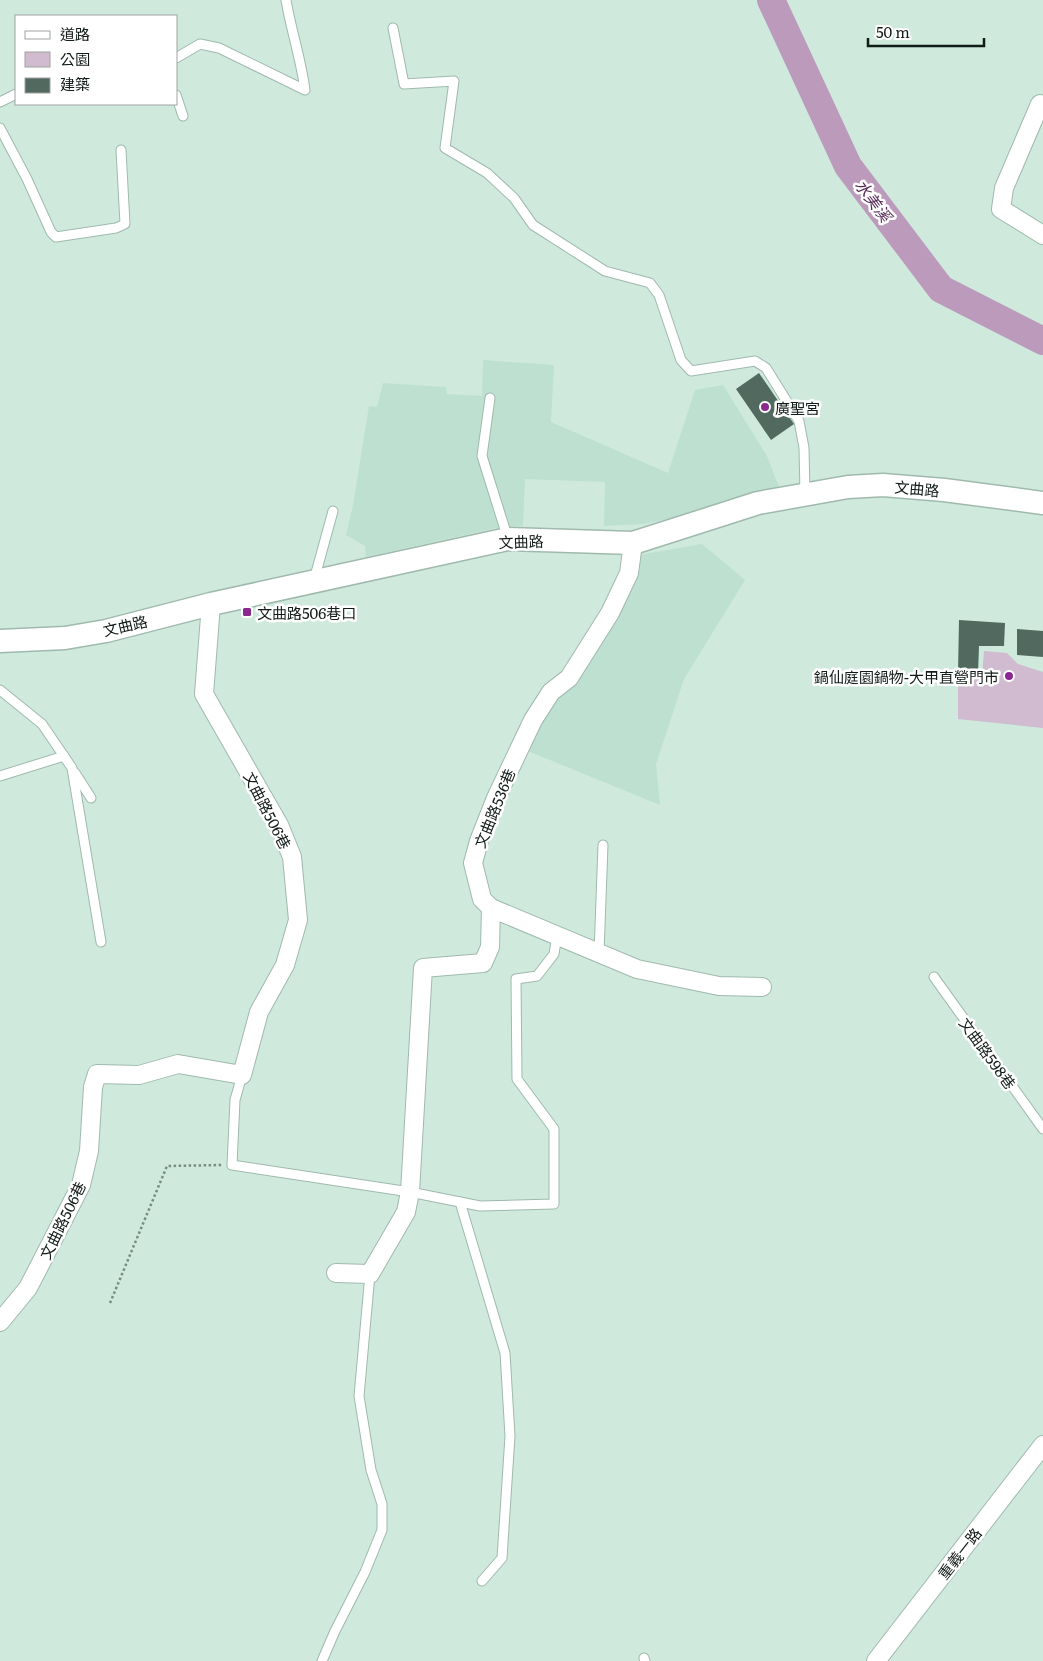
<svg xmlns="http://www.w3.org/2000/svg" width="1043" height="1661" font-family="Literata,'Noto Sans TC',serif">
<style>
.built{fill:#bde0d0}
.green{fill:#d0bbd0}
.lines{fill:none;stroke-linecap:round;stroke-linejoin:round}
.river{stroke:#bb9abb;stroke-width:28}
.building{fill:#51695e}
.service-casing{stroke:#a0b9ad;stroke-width:11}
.minor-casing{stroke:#a0b9ad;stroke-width:20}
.tertiary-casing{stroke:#a0b9ad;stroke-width:25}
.path{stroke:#788c83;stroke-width:2.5;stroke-dasharray:2.5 2.5;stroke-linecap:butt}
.service{stroke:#fff;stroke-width:9}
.minor{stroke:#fff;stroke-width:18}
.tertiary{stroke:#fff;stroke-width:22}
.poi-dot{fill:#8b288f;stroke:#fff;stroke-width:2}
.labels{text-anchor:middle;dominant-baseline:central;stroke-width:5;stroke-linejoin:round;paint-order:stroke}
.poi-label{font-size:15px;fill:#111b17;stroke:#fff;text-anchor:start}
.street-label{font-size:15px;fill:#111b17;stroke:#fff}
.water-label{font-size:16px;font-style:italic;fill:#562b58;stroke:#fff}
</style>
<rect width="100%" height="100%" fill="#cfeadd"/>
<g class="built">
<path d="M483,360L554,365L551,422L668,473L695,390L723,385L767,456L782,495L643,524L604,526L605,482L525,479L523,526H505L366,557L365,546L346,535L353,505L369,406L377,407L383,383L446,387L447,394L482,396Z"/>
<path d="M702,544L745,580L684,679L656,764L660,805L523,749L566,685L633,556Z"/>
</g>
<path class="green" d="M984,651L1007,653L1018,664L1043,672V728L958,719V675L982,676Z"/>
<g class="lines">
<path class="river" d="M771,0L848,166L941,289L1043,341"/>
</g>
<g class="building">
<path d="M759,373L794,424L771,440L736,389Z"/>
<path d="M959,620L1005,623L1004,646H979L978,674L958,673Z"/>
<path d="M1017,629L1043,631V657L1017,655Z"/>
</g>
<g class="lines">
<g class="service-casing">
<g id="service">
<path d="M393,28L404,84L454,81L445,148L487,173L514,198L533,225L605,271L650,283L659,295L681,360L691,371L755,361L766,368L799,421L804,448L805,494"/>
<path d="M176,58L200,44L219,48L305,90C301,59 291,30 286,0"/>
<path d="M176,95L183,116"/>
<path d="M0,102L16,94"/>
<path d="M0,128L27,179L51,232L56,237L116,228L125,224L121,150"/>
<path d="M490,398L482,456L508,539"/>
<path d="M314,580L333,511"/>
<path d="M0,690L42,724L72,768L101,942"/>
<path d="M75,773L91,798"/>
<path d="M0,776L64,756"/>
<path d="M599,953L603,845"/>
<path d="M934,977L1043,1129"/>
<path d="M242,1075L235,1100L232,1165L410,1192L480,1206L554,1204V1129L517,1079L516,979L537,976L554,954L557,935"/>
<path d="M460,1202L505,1353L510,1436L502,1558L482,1581"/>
<path d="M644,1658L645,1661"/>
<path d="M322,1661L335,1631L365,1572L382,1530V1504L371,1470L359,1396L370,1274"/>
</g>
</g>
<g class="minor-casing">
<g id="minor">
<path d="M1040,104L1004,188L1001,209L1043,235"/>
<path d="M491,908L637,969L719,986L762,987"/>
<path d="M336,1273L370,1274L406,1212L410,1192L423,968L483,963L490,947L491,908L482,899L473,863L479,841L496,798L533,720L551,692L569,678L610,613L629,573L633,543"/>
<path d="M0,1322L28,1288L81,1185L89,1151L93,1087L97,1074L139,1075L178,1064L242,1075L259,1012L285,965L298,920L292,857L279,825L204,694L211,604"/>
<path d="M876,1661L1043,1445"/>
</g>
</g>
<g class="tertiary-casing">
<path id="tertiary" d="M0,641L65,638L106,631L211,604L508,539L633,543L758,503L848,487L883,485L944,490L1043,503"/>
</g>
<path class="path" d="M110,1303L167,1166L222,1165"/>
<use href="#service" class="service"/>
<use href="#minor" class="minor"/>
<use href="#tertiary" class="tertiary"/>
</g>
<g class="poi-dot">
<circle cx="765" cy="407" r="5"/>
<rect x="242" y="607" width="10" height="10" rx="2.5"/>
<circle cx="1009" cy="676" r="5"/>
</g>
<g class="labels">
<g class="poi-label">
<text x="775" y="407">廣聖宮</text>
<text x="257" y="612">文曲路506巷口</text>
<text x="999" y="676" text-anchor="end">鍋仙庭園鍋物-大甲直營門市</text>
</g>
<g class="street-label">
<text transform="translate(917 488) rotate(5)">文曲路</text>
<text transform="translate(521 541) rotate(-2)">文曲路</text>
<text transform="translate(125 625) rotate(-13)">文曲路</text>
<text transform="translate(494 808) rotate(-68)">文曲路536巷</text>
<text transform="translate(268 810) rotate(63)">文曲路506巷</text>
<text transform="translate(988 1053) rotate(54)">文曲路598巷</text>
<text transform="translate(62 1220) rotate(-64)">文曲路506巷</text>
<text transform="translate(959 1553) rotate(-52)">重義一路</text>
</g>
<g class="water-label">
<text transform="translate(874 200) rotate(53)">水美溪</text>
</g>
</g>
<rect x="15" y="15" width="162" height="90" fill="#ffffff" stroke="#a0a4a2"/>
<rect x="25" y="31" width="25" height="8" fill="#ffffff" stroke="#a0a4a2"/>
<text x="60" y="40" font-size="15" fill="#111b17">道路</text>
<rect x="25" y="52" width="25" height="15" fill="#d0bbd0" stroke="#a0a4a2"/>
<text x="60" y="65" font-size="15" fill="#111b17">公園</text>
<rect x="25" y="78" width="25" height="15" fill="#51695e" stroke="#a0a4a2"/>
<text x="60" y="90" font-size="15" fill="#111b17">建築</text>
<path d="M868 38v8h116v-8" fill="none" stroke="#111b17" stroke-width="2.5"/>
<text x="876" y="38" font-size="15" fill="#111b17" stroke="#ffffff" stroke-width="4" paint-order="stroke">50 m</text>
</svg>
